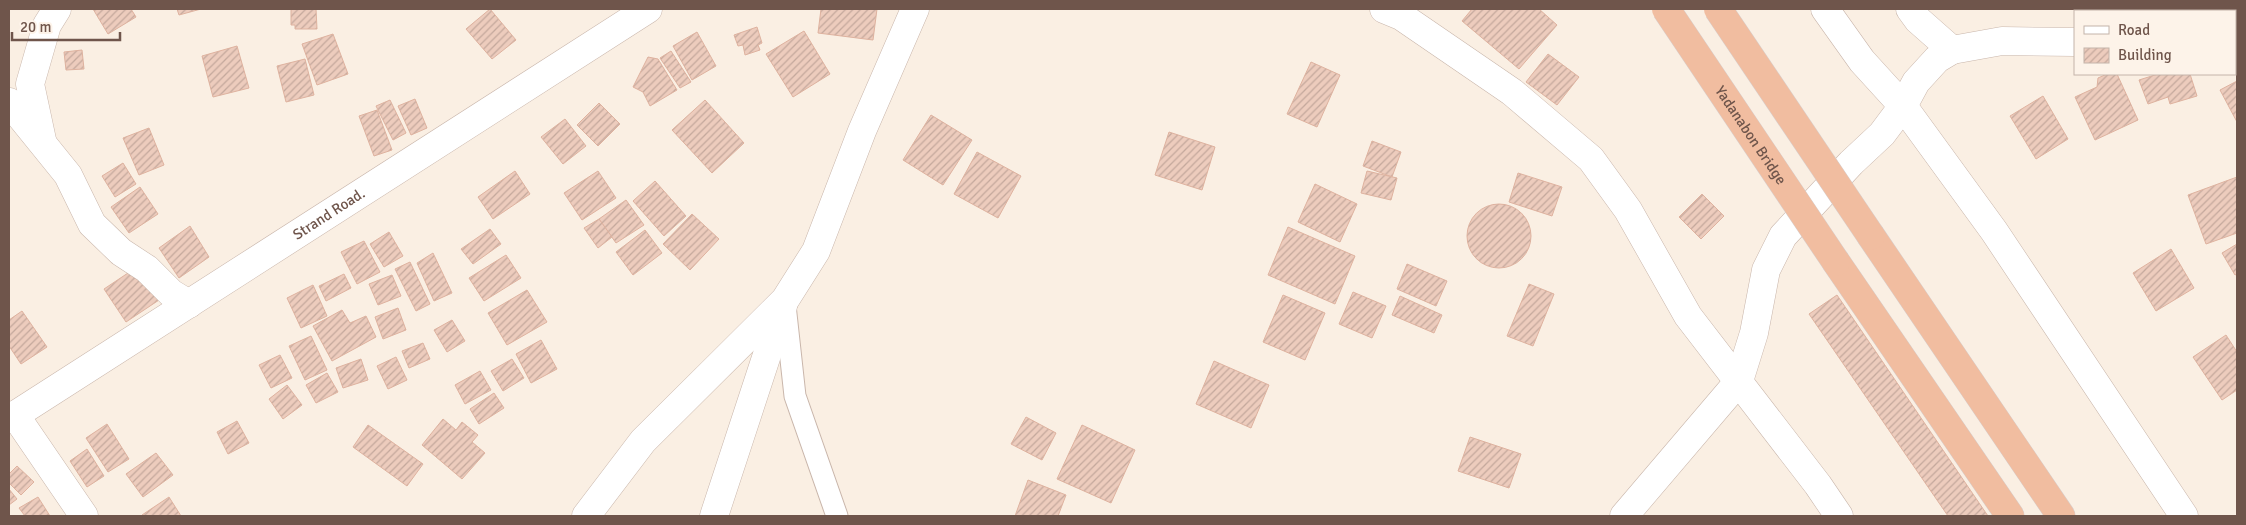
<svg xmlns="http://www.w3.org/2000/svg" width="2246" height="525" font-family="Signika,sans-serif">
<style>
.building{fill:url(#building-hatch);stroke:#deb29f}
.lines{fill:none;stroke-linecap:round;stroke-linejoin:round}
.service-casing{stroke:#c9b6ab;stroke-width:23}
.minor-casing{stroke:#c9b6ab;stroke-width:29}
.trunk-casing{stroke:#d7cfcd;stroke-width:29}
.service{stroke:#fff;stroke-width:21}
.minor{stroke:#fff;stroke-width:28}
.trunk{stroke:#f1bda0;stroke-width:28}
.trunk-bridge-casing{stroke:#d7cfcd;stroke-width:29;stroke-linecap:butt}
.trunk-bridge{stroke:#f1bda0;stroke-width:28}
.labels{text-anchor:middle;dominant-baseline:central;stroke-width:4;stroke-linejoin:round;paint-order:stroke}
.street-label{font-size:15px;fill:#6f554b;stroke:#fdf3e9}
</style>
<defs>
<pattern id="building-hatch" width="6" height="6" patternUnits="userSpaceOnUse" patternTransform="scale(1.25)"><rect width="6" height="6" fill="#edccbd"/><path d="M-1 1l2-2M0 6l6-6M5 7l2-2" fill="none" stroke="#c4a89c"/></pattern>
</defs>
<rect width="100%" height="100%" fill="#faefe3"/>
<g class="building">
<path d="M93,9H131L136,17L108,34Z"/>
<path d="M177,9H201L179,15Z"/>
<path d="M291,9H316L317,29H295V25H291Z"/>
<path d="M490,9L516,40L492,59L466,29Z"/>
<path d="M821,9H877L873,40L818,33Z"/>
<path d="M1472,9H1539L1557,25L1519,69L1462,21Z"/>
<path d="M2084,9H2144L2145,11H2087Z"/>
<path d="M757,27L762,43L758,45L760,50L745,55L743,45L738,46L734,35Z"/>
<path d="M804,31L830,74L793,97L766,54Z"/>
<path d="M697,32L716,66L692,80L673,46Z"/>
<path d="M333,34L348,74L317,85L302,44Z"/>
<path d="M237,46L249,88L213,97L202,56Z"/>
<path d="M82,50L84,69L66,70L64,52Z"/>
<path d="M671,51L691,82L680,88L660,58Z"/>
<path d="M1548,54L1579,77L1557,105L1526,82Z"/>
<path d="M648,57L658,59L677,90L650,106L643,92L633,87Z"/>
<path d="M305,59L314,95L286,102L277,66Z"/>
<path d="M1311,62L1340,75L1317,127L1287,114Z"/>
<path d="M2107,74H2117L2138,120L2095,140L2075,97L2097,87L2098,78Z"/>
<path d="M2158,74H2190L2197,96L2170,104L2168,97L2148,104L2139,80Z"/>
<path d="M2237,81V122L2220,90Z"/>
<path d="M2043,96L2068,139L2036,159L2010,116Z"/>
<path d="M415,99L427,128L411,135L398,106Z"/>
<path d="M390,100L406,133L393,140L376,106Z"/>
<path d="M705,100L744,143L712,173L672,130Z"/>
<path d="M599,103L620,124L598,146L577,125Z"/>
<path d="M377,110L392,150L374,156L359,116Z"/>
<path d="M931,115L972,140L943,185L903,160Z"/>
<path d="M565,119L586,146L563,164L541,137Z"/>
<path d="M149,128L164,165L139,175L123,138Z"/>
<path d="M1169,132L1215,147L1202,190L1155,175Z"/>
<path d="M1372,141L1401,152L1392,177L1363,166Z"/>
<path d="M977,152L1021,176L998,218L954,194Z"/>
<path d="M123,163L136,184L115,197L102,176Z"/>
<path d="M515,171L530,194L493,219L478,197Z"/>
<path d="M598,171L616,198L582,220L564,193Z"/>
<path d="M1367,171L1397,178L1391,200L1361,193Z"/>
<path d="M1518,173L1562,187L1552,216L1509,202Z"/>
<path d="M2237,177V233L2206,244L2188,195Z"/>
<path d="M655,181L686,216L664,236L633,201Z"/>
<path d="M1315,184L1357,204L1340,242L1298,222Z"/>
<path d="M140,187L158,214L129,233L111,207Z"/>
<path d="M1702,194L1724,216L1701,239L1679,217Z"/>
<path d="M626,200L644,225L616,243L599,219Z"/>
<circle cx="1499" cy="236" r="32"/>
<path d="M692,214L719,239L690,270L663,244Z"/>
<path d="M599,219L612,237L598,248L584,228Z"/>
<path d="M190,226L209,257L179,278L159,248Z"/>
<path d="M1288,227L1355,256L1335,304L1268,275Z"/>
<path d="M490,229L501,244L473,264L461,249Z"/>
<path d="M645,230L662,253L633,275L616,252Z"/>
<path d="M389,232L403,256L384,267L370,244Z"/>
<path d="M364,241L380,272L357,284L341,252Z"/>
<path d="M2237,244V274L2235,275L2222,253Z"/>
<path d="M2171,249L2194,288L2156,311L2133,273Z"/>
<path d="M433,253L452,293L434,301L417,263Z"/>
<path d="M506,255L521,278L484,301L469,278Z"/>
<path d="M410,262L430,304L416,311L395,269Z"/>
<path d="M1407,264L1447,281L1436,306L1397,289Z"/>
<path d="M137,267L159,300L126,322L104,289Z"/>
<path d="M344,274L351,288L326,301L319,286Z"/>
<path d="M392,275L401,296L378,305L369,284Z"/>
<path d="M1529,284L1554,294L1533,346L1507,336Z"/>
<path d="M313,285L327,316L301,328L287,298Z"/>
<path d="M527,290L547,322L507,345L488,313Z"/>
<path d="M1353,292L1386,306L1372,338L1339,324Z"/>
<path d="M1283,295L1325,313L1305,360L1263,342Z"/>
<path d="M1837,295L1988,516H1948L1809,314Z"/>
<path d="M1400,296L1442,315L1434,333L1392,315Z"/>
<path d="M398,308L406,330L383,339L375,317Z"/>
<path d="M342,310L350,323L366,316L376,337L332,361L313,326Z"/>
<path d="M22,311L47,347L21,364L9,346V320Z"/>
<path d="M452,320L465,341L447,352L434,330Z"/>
<path d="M2226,335L2237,352V390L2222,400L2193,357Z"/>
<path d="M311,336L327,370L305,380L289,346Z"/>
<path d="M541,340L557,369L531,383L516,354Z"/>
<path d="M423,343L430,359L409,368L402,351Z"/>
<path d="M280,355L292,378L271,388L259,365Z"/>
<path d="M396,357L407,380L388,389L377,366Z"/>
<path d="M361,359L368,380L343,388L336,368Z"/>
<path d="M512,359L524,378L503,391L491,371Z"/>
<path d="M1214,361L1269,385L1251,428L1196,404Z"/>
<path d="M480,371L491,390L465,404L455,385Z"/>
<path d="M327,373L338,392L316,403L306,385Z"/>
<path d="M287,385L302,405L283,419L269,399Z"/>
<path d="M494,393L504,408L479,424L470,409Z"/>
<path d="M1026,417L1056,433L1042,460L1011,444Z"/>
<path d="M443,419L456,430L462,422L478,435L472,442L485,453L462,479L422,445Z"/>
<path d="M237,421L249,443L228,454L217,432Z"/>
<path d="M107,424L129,459L108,472L86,438Z"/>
<path d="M368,425L423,464L407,486L353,447Z"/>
<path d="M1082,425L1135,450L1111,503L1057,479Z"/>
<path d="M1470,437L1521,454L1509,488L1458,471Z"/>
<path d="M87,449L104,476L87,487L70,461Z"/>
<path d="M156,453L173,475L143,497L126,474Z"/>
<path d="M17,466L34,482L21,495L9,483V474Z"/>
<path d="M1028,480L1066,495L1058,516H1015Z"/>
<path d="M9,489L17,499L9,505Z"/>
<path d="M38,497L50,516H25L19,508Z"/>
<path d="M169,497L181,516H143L142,515Z"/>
</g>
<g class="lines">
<g class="service-casing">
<path id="service" d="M785,305L795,396L837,516"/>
</g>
<g class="minor-casing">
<g id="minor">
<path d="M1384,9L1401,16L1512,92L1591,159L1628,210L1688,316L1818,485L1839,516"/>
<path d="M1825,9L1862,61L1903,106L1994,231L2184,516"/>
<path d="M1910,9L1918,20L1952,50L2002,41L2075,42"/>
<path d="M2235,49L2237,48"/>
<path d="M9,102L68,175L92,224L121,252L147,269L171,293L189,304"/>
<path d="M42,140L30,84L47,25L57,9"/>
<path d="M15,415L84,516"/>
<path id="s1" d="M9,419L648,9"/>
<path d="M586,516L643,441L785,300L816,251L862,131L915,9"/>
<path d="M714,516L783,306"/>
<path d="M1624,516L1739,381L1754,333L1766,270L1783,236L1851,163L1882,134L1903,106L1916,82L1937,59L1952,50"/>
</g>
</g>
<g class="trunk-casing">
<g id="trunk">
<path d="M1871,236L2061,516"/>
<path d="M1836,262L2010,516"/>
</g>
</g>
<use href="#service" class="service"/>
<use href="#minor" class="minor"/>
<use href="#trunk" class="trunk"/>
<g class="trunk-bridge-casing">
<g id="trunk-bridge">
<path id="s2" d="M1666,9L1836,262"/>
<path d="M1718,9L1871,236"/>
</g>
</g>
<use href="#trunk-bridge" class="trunk-bridge"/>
</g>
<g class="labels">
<g class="street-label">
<text stroke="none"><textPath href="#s2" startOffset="152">Yadanabon Bridge</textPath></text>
<text stroke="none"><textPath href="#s1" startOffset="380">Strand Road.</textPath></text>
</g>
</g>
<rect width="2246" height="525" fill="none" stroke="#6f554b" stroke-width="20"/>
<rect x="2074" y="10" width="162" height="65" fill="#fdf3e9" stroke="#c4b4aa"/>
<rect x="2084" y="26" width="25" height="8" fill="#ffffff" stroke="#c4b4aa"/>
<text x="2118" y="35" font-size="15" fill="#6f554b">Road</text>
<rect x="2084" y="48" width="25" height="15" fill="url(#building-hatch)" stroke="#c4b4aa"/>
<text x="2118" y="60" font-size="15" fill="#6f554b">Building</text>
<path d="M12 32v8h108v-8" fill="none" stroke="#6f554b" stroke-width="2.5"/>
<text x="20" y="32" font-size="15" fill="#6f554b" stroke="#fdf3e9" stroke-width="4" paint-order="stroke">20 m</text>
</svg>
